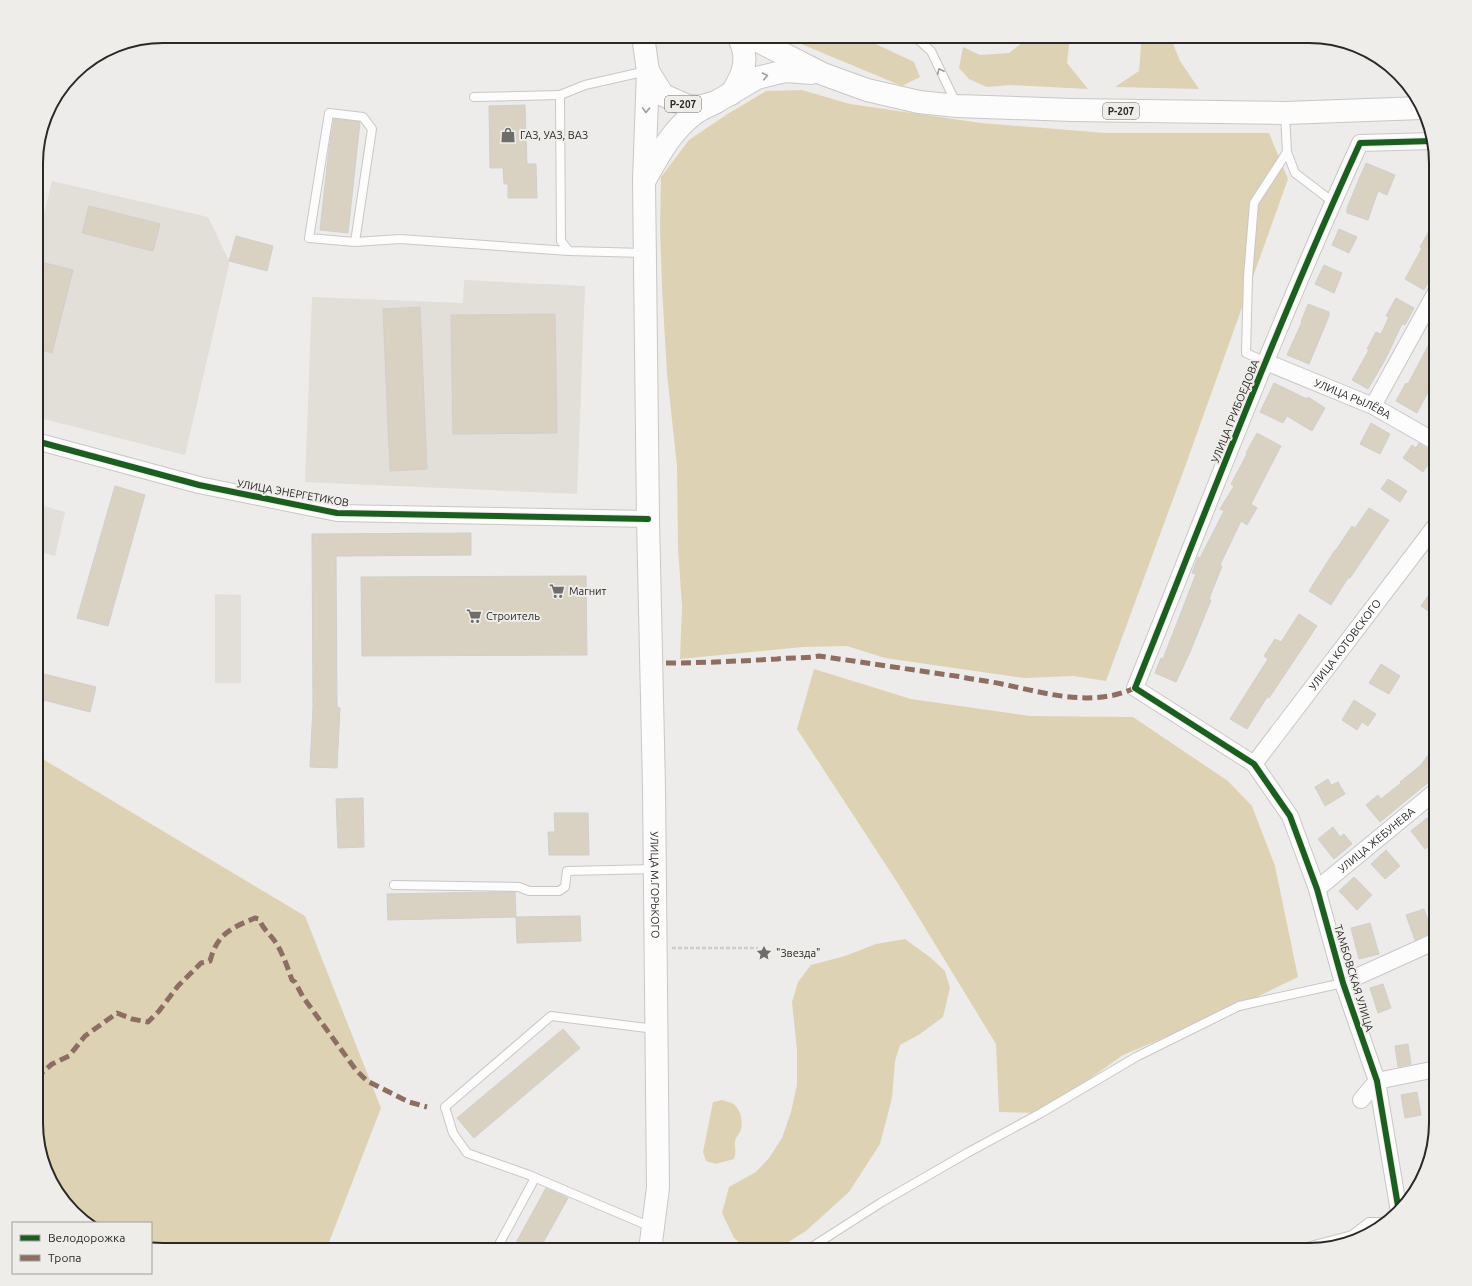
<svg xmlns="http://www.w3.org/2000/svg" width="1472" height="1286" font-family="Ubuntu,sans-serif">
<style>
.built{fill:#e2ded8}
.green{fill:#ded2b5}
.building{fill:#d9d2c2;stroke:#d0cfcd}
.lines{fill:none;stroke-linecap:round;stroke-linejoin:round}
.service-casing{stroke:#c9c7c6;stroke-width:10}
.minor-casing{stroke:#c9c7c6;stroke-width:18}
.secondary-casing{stroke:#c9c7c6;stroke-width:24}
.primary-casing{stroke:#c9c7c6;stroke-width:24}
.path{stroke:#cdcdcc;stroke-width:2.5;stroke-dasharray:4 2;stroke-linecap:butt}
.service{stroke:#fcfcfc;stroke-width:8}
.minor{stroke:#fcfcfc;stroke-width:16}
.secondary{stroke:#fcfcfc;stroke-width:22}
.primary{stroke:#fcfcfc;stroke-width:22}
.quiet{stroke:#8d6e63;stroke-width:5;stroke-dasharray:10 5;stroke-linecap:butt}
.cycleway-casing{stroke:#efede9;stroke-width:8}
.cycleway{stroke:#1b5e20;stroke-width:6}
.oneway{stroke:#9d9d9c}
.labels{text-anchor:middle;dominant-baseline:central;stroke-width:4;stroke-linejoin:round;paint-order:stroke}
.shield{fill:#efede9;stroke:#646461;stroke-width:1}
.shield-label{font-size:10px;font-weight:bold;fill:#292927}
.poi-label{font-size:11px;fill:#292927;stroke:#efede9;text-anchor:start}
.street-label{font-size:11px;fill:#292927;stroke:#efede9}
.rim{fill:none;stroke:#292927;stroke-width:2}
</style>
<rect width="100%" height="100%" fill="#eeecea"/>
<g class="built">
<path d="M52,181L208,217L229,261V265L185,455L36,417V246Z"/>
<path d="M464,280L585,286L577,494L305,482L312,297L463,303Z"/>
<path d="M36,504L65,512L55,556L36,551Z"/>
<path d="M215,594L241,595V683H215Z"/>
</g>
<g class="green">
<path d="M782,36H859L914,62L920,77L902,86Z"/>
<path d="M1031,36H1070L1067,63L1088,89L1010,85L987,87L969,79L959,68L963,47L980,55L1009,53Z"/>
<path d="M1137,36H1170L1180,61L1199,89L1115,87L1139,71L1141,45Z"/>
<path d="M802,90L850,104L981,123L1106,133H1269L1288,179L1186,464L1106,681L1073,676L1024,678L885,658L847,646L803,647L680,659L682,606L678,548L677,466L667,374L662,288L660,227L661,177L689,140L726,115L766,91Z"/>
<path d="M814,669L911,699L1030,716L1133,717L1228,781L1252,806L1275,866L1298,977L1228,1011L1123,1055L1041,1113L999,1112L996,1044L897,882L797,729Z"/>
<path d="M36,755L305,916L381,1108L326,1250H163L151,1248V1223H88L73,1213L49,1179L36,1131Z"/>
<path d="M905,939L931,958L945,971L950,988L943,1017L920,1034L900,1045L895,1061L892,1098L880,1144L849,1192L806,1231L785,1244L769,1250H748L734,1238L722,1213L729,1187L756,1172L769,1158L782,1138L791,1112L797,1085V1050L792,1002L798,982L811,965L845,956L876,944Z"/>
<path d="M722,1100C725,1101 729,1102 732,1103C741,1108 744,1123 740,1132C738,1135 736,1137 735,1141C734,1149 737,1150 734,1159L716,1164L706,1161L703,1152L713,1102Z"/>
</g>
<g class="building">
<path d="M525,105L527,164H536L537,198H508V184H504L503,168H490L489,106Z"/>
<path d="M334,119L360,122L348,233L320,230L329,149Z"/>
<path d="M1366,163L1395,175L1387,195L1378,191L1368,220L1347,213V208L1354,191Z"/>
<path d="M89,206L160,224L153,251L82,233Z"/>
<path d="M1436,219V268L1424,290L1405,279L1422,248L1420,247Z"/>
<path d="M1339,229L1357,237L1349,253L1332,245Z"/>
<path d="M236,236L273,246L267,271L229,261Z"/>
<path d="M41,262L73,270L52,353L36,349V281Z"/>
<path d="M1324,265L1342,273L1334,293L1315,284Z"/>
<path d="M1396,298L1414,308L1405,325L1402,324L1386,358L1368,389L1352,380L1369,350L1367,349L1376,332L1381,334L1389,317L1386,316Z"/>
<path d="M1308,304L1329,312V316L1309,364L1287,355L1302,322H1301Z"/>
<path d="M420,307L427,469L390,471L383,309Z"/>
<path d="M555,314L557,433L453,434L451,315Z"/>
<path d="M1428,346L1436,351V377L1417,413L1396,401L1406,383L1408,384Z"/>
<path d="M1274,383L1307,399L1308,397L1325,408L1312,431L1287,416L1283,423L1260,412Z"/>
<path d="M1371,423L1390,434L1380,454L1360,444Z"/>
<path d="M1257,433L1281,446L1251,504L1257,508L1247,525L1241,521L1220,565L1222,566L1209,599L1211,600L1190,652L1176,682L1155,673L1161,658L1163,659L1196,574L1192,573L1198,557L1200,558L1224,511L1220,509L1234,486L1231,484L1247,454L1246,453Z"/>
<path d="M1419,443L1435,454L1423,472L1403,458L1412,445L1416,448Z"/>
<path d="M1388,479L1407,491L1400,502L1381,489Z"/>
<path d="M115,486L145,495L108,626L77,618Z"/>
<path d="M1369,508L1389,520L1350,578H1348L1331,605L1309,591L1335,550H1336L1352,526L1355,528Z"/>
<path d="M471,533V555L336,556L337,707L340,708L337,768L310,767L313,706L312,534Z"/>
<path d="M586,576L587,655L362,656L361,577Z"/>
<path d="M1436,585V616L1421,606Z"/>
<path d="M1299,614L1317,626L1269,698L1267,697L1247,729L1230,719L1268,659L1264,656L1275,639L1281,642Z"/>
<path d="M1381,664L1400,676L1389,694L1369,683Z"/>
<path d="M36,672L96,687L90,712L36,698Z"/>
<path d="M1354,700L1376,714L1368,726L1362,722L1357,730L1342,720Z"/>
<path d="M1436,744V776L1380,822L1366,805L1378,795L1381,799L1401,783L1400,782L1421,765Z"/>
<path d="M1328,779L1331,785L1338,782L1345,794L1325,806L1315,787Z"/>
<path d="M363,798L364,847L338,848L336,799Z"/>
<path d="M554,813H588L589,855H549L548,832H555Z"/>
<path d="M1427,818L1436,829V840L1425,849L1411,831Z"/>
<path d="M1333,827L1340,837L1344,834L1352,844L1334,859L1318,839Z"/>
<path d="M1386,850L1400,866L1385,879L1371,864Z"/>
<path d="M1354,877L1372,895L1357,910L1339,891Z"/>
<path d="M493,892H515L516,917L388,920L387,894Z"/>
<path d="M1424,909L1432,932L1415,940L1406,915Z"/>
<path d="M580,916L581,941L517,943L516,917Z"/>
<path d="M1370,923L1379,954L1359,959L1351,928Z"/>
<path d="M1383,984L1391,1008L1378,1013L1370,988Z"/>
<path d="M563,1029L580,1048L474,1138L457,1118Z"/>
<path d="M1408,1044L1411,1064L1398,1067L1395,1046Z"/>
<path d="M1417,1092L1421,1115L1405,1118L1401,1095Z"/>
<path d="M546,1188L568,1198L539,1250H512Z"/>
</g>
<g class="lines">
<g class="service-casing">
<g id="service">
<path d="M914,36L931,51L956,103"/>
<path d="M474,97L560,95"/>
<path d="M1287,152L1295,173L1333,202"/>
<path d="M355,242L372,129L363,117L329,113L309,238L355,242L400,239L569,251"/>
<path d="M644,253L569,251L561,241L560,95L585,85L647,71"/>
<path d="M1266,362L1246,353L1248,277L1254,203L1287,152L1285,113"/>
<path d="M394,885L519,887L529,891H559L565,887L567,871L654,869"/>
<path d="M651,1227L529,1175L467,1153L453,1133L445,1107L551,1016L655,1029"/>
<path d="M496,1250L535,1178"/>
<path d="M807,1250L882,1202L967,1153L1041,1113L1136,1057L1239,1006L1343,983"/>
<path d="M1295,1250L1352,1235L1369,1222H1385"/>
</g>
</g>
<g class="minor-casing">
<g id="minor">
<path id="s1" d="M1266,362L1373,406L1436,442"/>
<path d="M1373,406L1436,292"/>
<path d="M36,441L199,485L337,513L648,519"/>
<path id="s2" d="M1254,764L1436,525"/>
<path id="s3" d="M1317,889L1436,791"/>
<path d="M1343,983L1436,941"/>
<path d="M1361,1100L1377,1081L1436,1069"/>
<path d="M1399,1212L1377,1081L1343,983L1317,889L1290,816L1254,764L1135,688C1208,506 1278,322 1360,143L1432,141"/>
</g>
</g>
<g class="secondary-casing">
<g id="secondary">
<path id="s4" d="M648,71L644,180L648,519L654,788L658,1188L650,1250"/>
<path d="M646,178C659,155 672,130 694,114C700,109 709,106 716,102"/>
</g>
</g>
<g class="primary-casing">
<g id="primary">
<path d="M643,36L648,71L663,95L688,106L699,107L716,102L757,78L785,71L812,73"/>
<path d="M748,36L823,74L867,90L919,102L957,106L1072,110L1285,113L1422,108"/>
<path d="M731,94C744,74 750,58 738,36"/>
</g>
</g>
<path class="path" d="M672,948H758"/>
<use href="#service" class="service"/>
<use href="#minor" class="minor"/>
<use href="#secondary" class="secondary"/>
<use href="#primary" class="primary"/>
<g class="quiet">
<path d="M666,663C703,663 740,661 777,659C791,657 805,659 819,656L962,677C975,680 988,681 1002,684C1046,693 1091,708 1135,688"/>
<path d="M36,1078L52,1064L69,1056L85,1036L117,1013L132,1019L148,1022L159,1011L178,986L201,963L210,961C217,934 231,928 255,918L259,919C263,929 268,932 274,940C282,951 287,966 292,980L295,982L303,997L356,1070L367,1081L409,1102L427,1107"/>
</g>
<g class="cycleway-casing">
<g id="cycleway">
<path d="M36,441L199,485L337,513L648,519"/>
<path d="M1399,1212L1377,1081L1343,983L1317,889L1290,816L1254,764L1135,688C1208,506 1278,322 1360,143L1432,141"/>
</g>
</g>
<use href="#cycleway" class="cycleway"/>
</g>
<defs><path id="oneway-chevron" d="M-2-3.5L2.5 0L-2 3.5" fill="none" stroke-width="1.6" stroke-linecap="round" stroke-linejoin="round"/></defs>
<g class="oneway">
<use href="#oneway-chevron" transform="translate(940 71) rotate(-115)"/>
<use href="#oneway-chevron" transform="translate(765 76) rotate(-13)"/>
<use href="#oneway-chevron" transform="translate(646 110) rotate(92)"/>
</g>
<defs>
<g id="shop-bare" transform="scale(1.2)"><path d="M-5-2.5h2.3a2.7 3.5 0 0 1 5.4 0H5L5.5 6h-11ZM-1.5-2.5h3a1.5 2.3 0 0 0-3 0Z" fill="#6e6d6b" stroke="#efede9" stroke-width="2.5" paint-order="stroke"/></g>
<g id="supermarket-bare" transform="scale(1.2)"><path d="M-6-5.5h2.5l.6 2H6L4.5 2H-2.5L-4.4-4H-6ZM-1.5 3.2a1.3 1.3 0 1 0 .1 0ZM3 3.2a1.3 1.3 0 1 0 .1 0Z" fill="#6e6d6b" stroke="#efede9" stroke-width="2.5" paint-order="stroke"/></g>
<g id="sight-bare" transform="scale(1.2)"><path d="M0-6L1.8-2.2L6-1.7L2.9 1.2L3.7 5.4L0 3.3L-3.7 5.4L-2.9 1.2L-6-1.7L-1.8-2.2Z" fill="#6e6d6b" stroke="#efede9" stroke-width="2.5" paint-order="stroke"/></g>
</defs>
<g fill-rule="evenodd">
<use href="#shop-bare" x="508" y="135"/>
<use href="#supermarket-bare" x="557" y="591"/>
<use href="#supermarket-bare" x="474" y="616"/>
<use href="#sight-bare" x="764" y="953"/>
</g>
<g class="labels">
<g class="shield">
<rect x="665" y="96" width="36" height="16" rx="3"/>
<rect x="1103" y="103" width="36" height="16" rx="3"/>
</g>
<g class="shield-label">
<text x="683" y="104">Р-207</text>
<text x="1121" y="111">Р-207</text>
</g>
<g class="poi-label">
<text x="520" y="135">ГАЗ, УАЗ, ВАЗ</text>
<text x="569" y="591">Магнит</text>
<text x="486" y="616">Строитель</text>
<text x="776" y="953">"Звезда"</text>
</g>
<g class="street-label">
<text stroke="none"><textPath href="#s1" startOffset="94">УЛИЦА РЫЛЁВА</textPath></text>
<text transform="translate(1235 411) rotate(-68)">УЛИЦА ГРИБОЕДОВА</text>
<text transform="translate(293 493) rotate(10)">УЛИЦА ЭНЕРГЕТИКОВ</text>
<text stroke="none"><textPath href="#s2" startOffset="150">УЛИЦА КОТОВСКОГО</textPath></text>
<text stroke="none"><textPath href="#s3" startOffset="77">УЛИЦА ЖЕБУНЕВА</textPath></text>
<text stroke="none"><textPath href="#s4" startOffset="814">УЛИЦА М.ГОРЬКОГО</textPath></text>
<text transform="translate(1354 978) rotate(73)">ТАМБОВСКАЯ УЛИЦА</text>
</g>
</g>
<path d="M0 0H1472V1286H0ZM163 43H1309A120 120 0 0 1 1429 163V1123A120 120 0 0 1 1309 1243H163A120 120 0 0 1 43 1123V163A120 120 0 0 1 163 43Z" fill="#efede9" fill-rule="evenodd"/>
<path class="rim" d="M163 43H1309A120 120 0 0 1 1429 163V1123A120 120 0 0 1 1309 1243H163A120 120 0 0 1 43 1123V163A120 120 0 0 1 163 43Z"/>
<rect x="12" y="1222" width="140" height="52" fill="#efede9" stroke="#a09f9b"/>
<rect x="20" y="1235" width="20" height="6" fill="#1b5e20" stroke="#a09f9b"/>
<text x="48" y="1242" font-size="12" fill="#292927">Велодорожка</text>
<rect x="20" y="1255" width="20" height="6" fill="#8d6e63" stroke="#a09f9b"/>
<text x="48" y="1262" font-size="12" fill="#292927">Тропа</text>
</svg>
